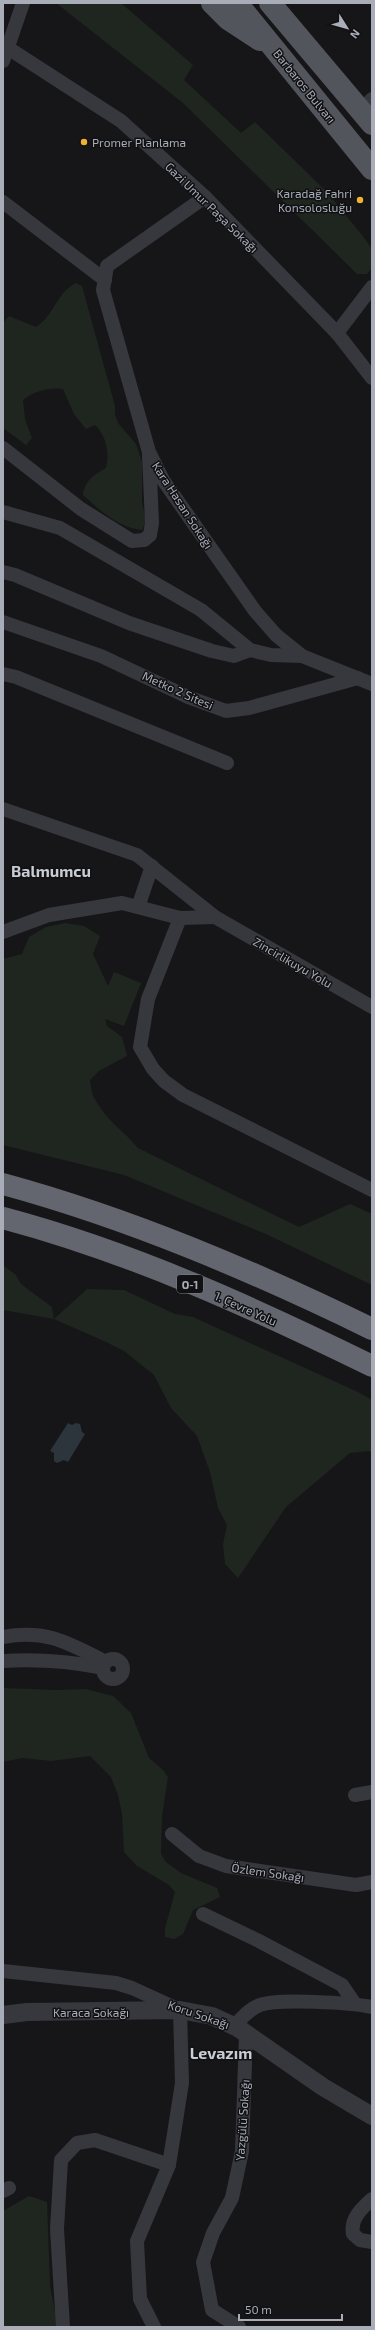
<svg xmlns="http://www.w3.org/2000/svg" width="375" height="2330" font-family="'Exo 2',sans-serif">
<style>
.green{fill:#1e261f}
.water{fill:#2c353c}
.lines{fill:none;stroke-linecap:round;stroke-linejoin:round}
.minor{stroke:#37383d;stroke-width:14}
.tertiary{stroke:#37383d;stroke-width:18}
.primary{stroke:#53555c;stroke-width:22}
.motorway{stroke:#63666e;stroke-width:22}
.poi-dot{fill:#f2b134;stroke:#111113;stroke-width:1.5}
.labels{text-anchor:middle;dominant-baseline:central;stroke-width:3;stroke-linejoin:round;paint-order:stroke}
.shield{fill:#111113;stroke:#7b7e86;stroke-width:1}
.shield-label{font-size:11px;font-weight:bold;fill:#a8adb8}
.street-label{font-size:12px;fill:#a8adb8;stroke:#111113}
.poi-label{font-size:12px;fill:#a8adb8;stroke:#111113;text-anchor:start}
.district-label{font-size:16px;font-weight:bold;fill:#c9ccd4;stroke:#111113}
</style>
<rect width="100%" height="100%" fill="#161618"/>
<g class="green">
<path d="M56,3H121L193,65L184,80L241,133L255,122L327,192L362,235L372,249V268L367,274H357L183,103Z"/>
<path d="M76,283L82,286L115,406V414L118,423L136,444L142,462V502L146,521L142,530C117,527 101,511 83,495C85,480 94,475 106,468C110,455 106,434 95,425L86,429L74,414L63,389C49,387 34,391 23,400L25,419L32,438L26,445L3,428V323L9,316L36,327C54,316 56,293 76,283Z"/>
<path d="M65,923L84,926L100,936L93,954L108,986L114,972L141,983L124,1026L105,1019L107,1026L122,1037L127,1056L99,1071L90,1080C91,1087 92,1096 96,1101C106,1120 125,1132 138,1148L299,1227L350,1204L372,1214V1285L268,1235L124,1175L3,1145V959L22,954L29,937L46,927Z"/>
<path d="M3,1265L16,1275L21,1284L52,1307L54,1319L87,1289L124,1290L175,1314L193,1317L358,1392L372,1400V1453L369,1451L350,1453L286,1507L238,1578L225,1564L223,1544L227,1525L218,1508L210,1472L197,1436L171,1408L154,1375L124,1351L106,1342L54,1319L3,1310Z"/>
<path d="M3,1688L57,1690L86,1689L113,1696L131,1713L149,1758L163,1770L168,1777L162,1816L161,1854L166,1862L181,1873L217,1888L220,1897L193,1910L183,1934L174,1939L165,1937V1928L175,1892L169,1885L137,1866L124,1852L122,1814L118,1795L111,1777L90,1756L51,1761L22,1758L3,1762Z"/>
<path d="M29,2196L47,2202L50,2286L58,2327H3V2211Z"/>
</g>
<path class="water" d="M68,1423L72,1425L76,1423L80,1424L82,1432L85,1434L68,1462L64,1460L57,1463L54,1461V1453L50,1451Z"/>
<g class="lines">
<g class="minor">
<path d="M8,48L121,121L205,197L337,333L372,378"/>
<path d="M3,61L23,3"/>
<path d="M361,110L372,99"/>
<path d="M205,197L107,266L103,290L149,452L163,480L255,611L276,635L302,656L372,684"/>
<path d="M3,202L105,280"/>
<path d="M337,333L372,287"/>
<path d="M3,448L81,509L132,541L144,540L150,535L152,523L149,455"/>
<path d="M3,512L60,528L201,610L250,650L271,655L302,656"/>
<path d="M3,572L15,575L129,623L212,651L234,656L250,650"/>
<path d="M3,622L101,656L188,697L226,711L249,708L358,678"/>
<path d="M3,674L16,677L227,763"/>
<path d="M3,809L137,855L215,917L372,1007"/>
<path d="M138,907L152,866"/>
<path d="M180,918L148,999L140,1047L153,1069L164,1081L183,1095L372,1190"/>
<path d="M3,932L49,915L122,903L180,918L215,917"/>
<path d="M3,1637C47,1629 68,1643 106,1662"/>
<circle cx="113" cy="1669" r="10"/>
<path d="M3,1661C39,1659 68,1661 103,1668"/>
<path d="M355,1795L372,1792"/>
<path d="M172,1834L199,1856L226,1866L356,1885L372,1882"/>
<path d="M203,1914L259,1941L342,1985L355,2004"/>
<path d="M3,1971L116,1983L132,1988L180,2010L182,2083L169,2165L137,2241L140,2299L154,2327"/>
<path d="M234,2026C242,2018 250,2008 260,2005C279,1998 351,2003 372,2007"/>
<path d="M3,2191L9,2188"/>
<path d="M372,2199C361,2209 350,2219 353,2234L360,2240L372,2242"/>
<path d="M63,2327L57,2229L61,2160L77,2143L95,2140L169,2165"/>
<path d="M239,2327L212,2310L203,2262L213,2233L232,2198L242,2151L246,2034"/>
</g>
<path class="tertiary" d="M3,2015L27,2012L180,2010L212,2016L238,2028L323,2087L372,2116"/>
<g class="primary">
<path d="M212,3L228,19L260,40"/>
<path d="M237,3L372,169"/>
<path d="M270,3L372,124"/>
</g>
<g class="motorway">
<path d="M3,1184C131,1219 253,1271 372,1329"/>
<path d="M3,1218C131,1252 254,1308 372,1366"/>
</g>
</g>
<g class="poi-dot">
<circle cx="84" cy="142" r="4"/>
<circle cx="360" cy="200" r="4"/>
</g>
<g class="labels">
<rect class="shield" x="177" y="1275" width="26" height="18" rx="3"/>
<g class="shield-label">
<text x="190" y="1284">O-1</text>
</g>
<g class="street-label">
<text transform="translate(305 86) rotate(51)">Barbaros Bulvarı</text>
<text transform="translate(212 207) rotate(44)">Gazi Umur Paşa Sokağı</text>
<text transform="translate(183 505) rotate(57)">Kara Hasan Sokağı</text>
<text transform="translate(178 690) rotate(24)">Metko 2 Sitesi</text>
<text transform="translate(293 962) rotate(30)">Zincirlikuyu Yolu</text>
<text transform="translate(246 1308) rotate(24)">1. Çevre Yolu</text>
<text transform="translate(268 1872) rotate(8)">Özlem Sokağı</text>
<text x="91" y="2012">Karaca Sokağı</text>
<text transform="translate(199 2014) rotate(19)">Koru Sokağı</text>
<text transform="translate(242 2120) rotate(-86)">Yazgülü Sokağı</text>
</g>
<g class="poi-label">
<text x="92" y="142">Promer Planlama</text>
<text x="352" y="193" text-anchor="end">Karadağ Fahri<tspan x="352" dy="14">Konsolosluğu</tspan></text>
</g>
<g class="district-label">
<text x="51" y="870">Balmumcu</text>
<text x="221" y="2052">Levazım</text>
</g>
</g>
<rect width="375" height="2330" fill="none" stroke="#a8adb8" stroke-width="8"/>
<g transform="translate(347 28) rotate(127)" stroke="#111113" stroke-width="3" paint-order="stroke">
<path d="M0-3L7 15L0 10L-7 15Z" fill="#a8adb8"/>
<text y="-6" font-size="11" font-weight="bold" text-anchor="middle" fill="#a8adb8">N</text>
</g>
<path d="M239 2314v6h103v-6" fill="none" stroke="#a8adb8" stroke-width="2"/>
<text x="245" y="2314" font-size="12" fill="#a8adb8" stroke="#111113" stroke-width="3" paint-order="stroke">50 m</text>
</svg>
